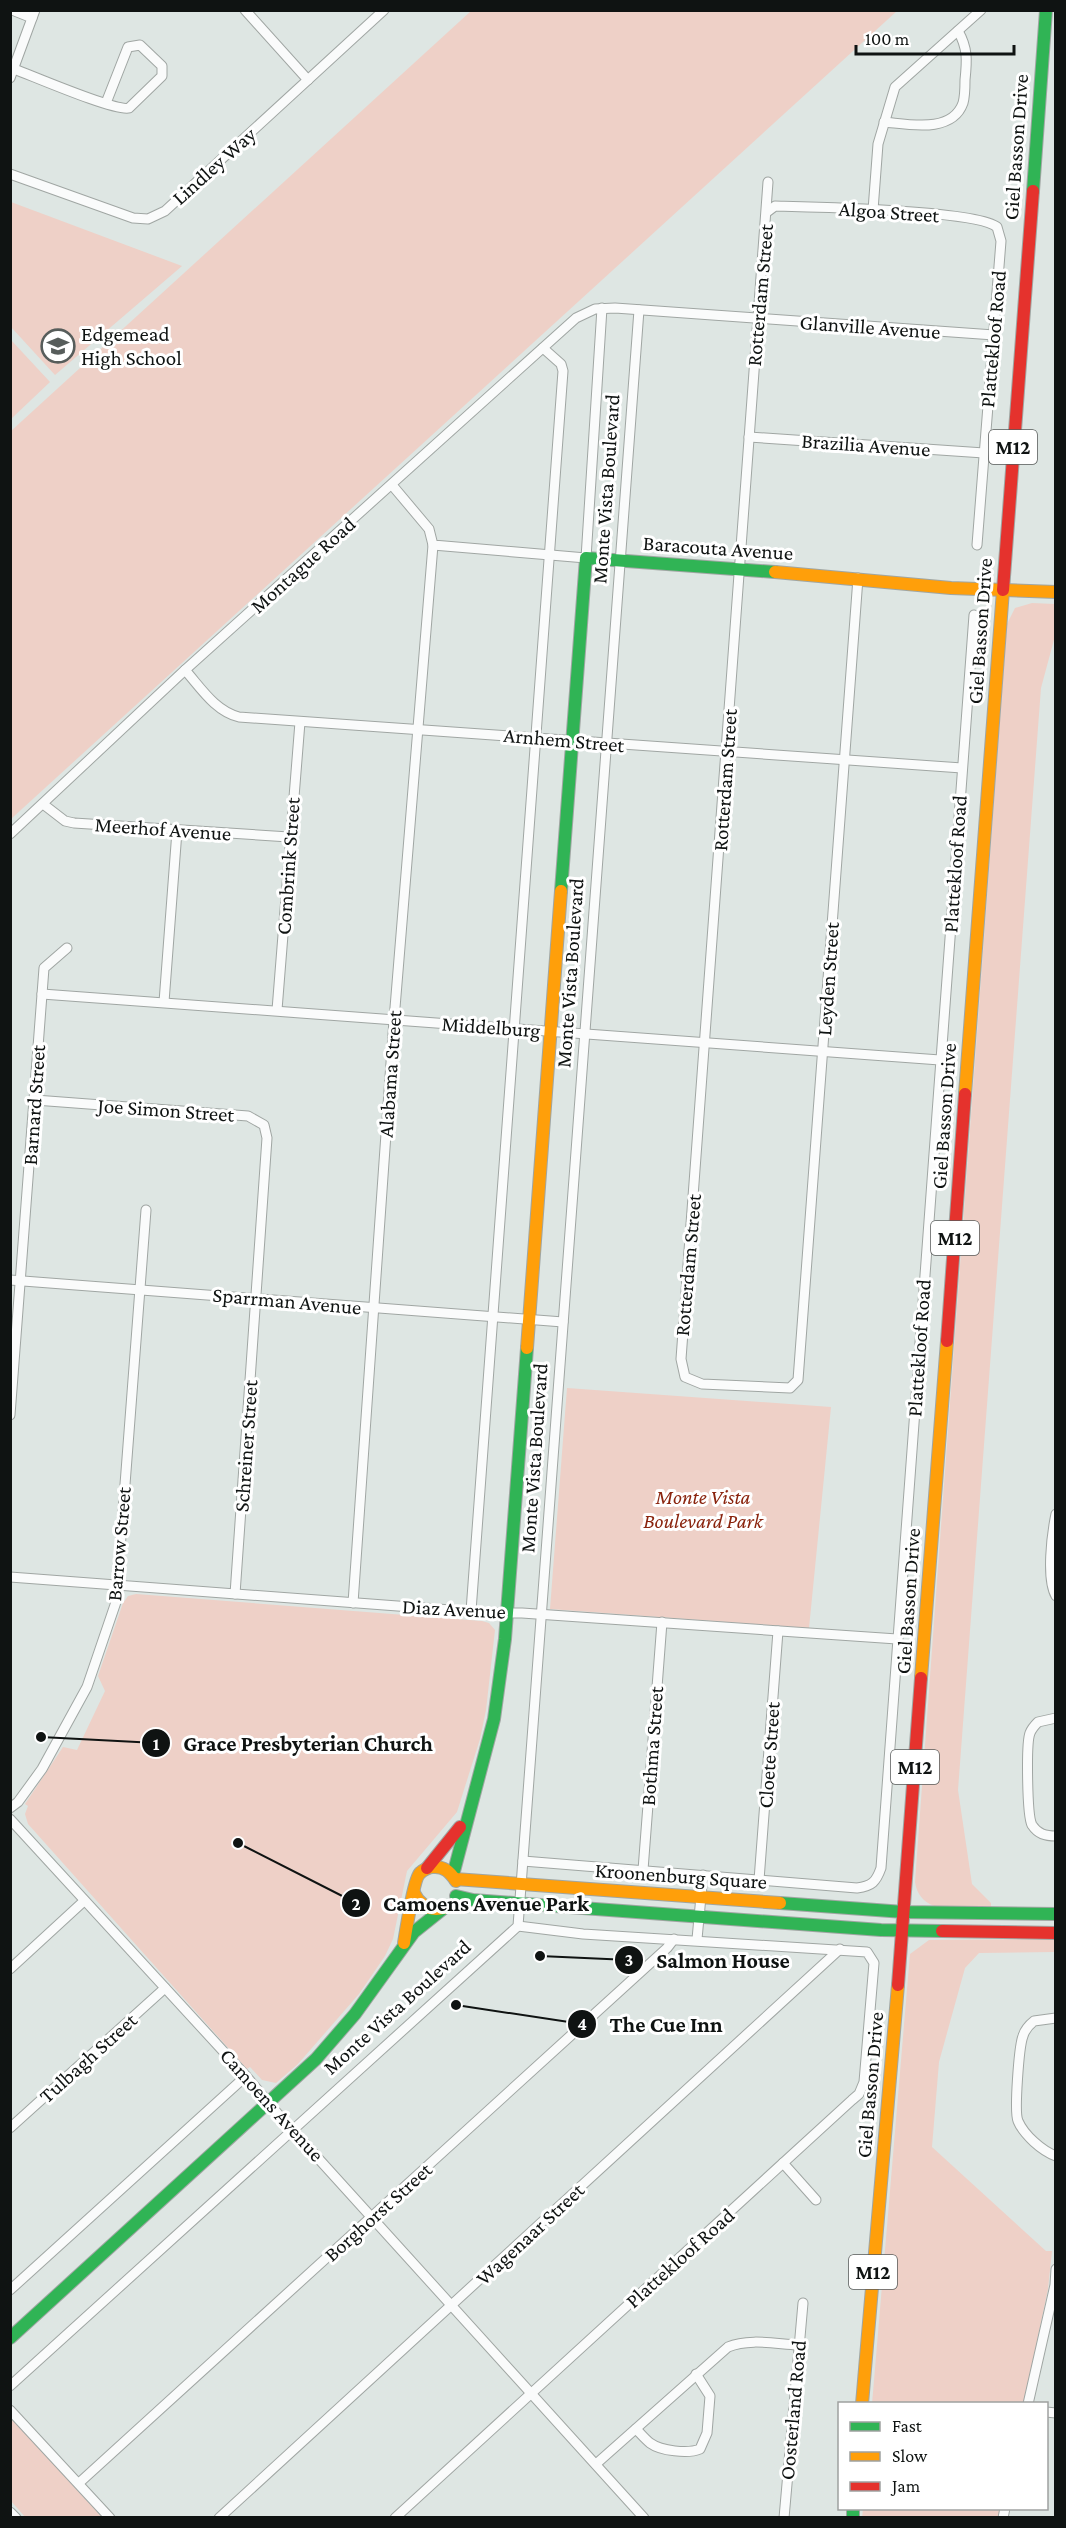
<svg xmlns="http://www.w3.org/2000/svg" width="1066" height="2528" font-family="'Crimson Pro',serif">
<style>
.green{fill:#eed0c7}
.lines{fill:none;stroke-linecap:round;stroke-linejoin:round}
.street-casing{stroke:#a0a6a3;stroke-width:11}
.fast-casing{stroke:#a0a6a3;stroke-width:14}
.slow-casing{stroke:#a0a6a3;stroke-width:14}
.jam-casing{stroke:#a0a6a3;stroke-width:14}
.street{stroke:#fafbfb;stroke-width:9}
.fast{stroke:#30b455;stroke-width:12}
.slow{stroke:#ff9f0a;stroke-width:12}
.jam{stroke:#e5322d;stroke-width:12}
.labels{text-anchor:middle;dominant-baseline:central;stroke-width:6;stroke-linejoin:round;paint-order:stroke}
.shield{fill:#fff;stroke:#575a59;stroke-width:1.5}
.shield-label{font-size:20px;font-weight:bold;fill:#0f1312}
.street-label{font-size:21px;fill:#0f1312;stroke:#fff}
.poi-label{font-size:21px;fill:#0f1312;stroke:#fff;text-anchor:start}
.park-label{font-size:21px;font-style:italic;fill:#8a240e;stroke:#fff}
.leader{fill:none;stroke:#0f1312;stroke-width:2}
.callout-dot{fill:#0f1312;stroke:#fff;stroke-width:2}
.mark-label{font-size:18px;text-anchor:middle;font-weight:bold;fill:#fff}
.callout-label{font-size:22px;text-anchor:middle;font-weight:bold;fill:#0f1312;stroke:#fff;stroke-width:6;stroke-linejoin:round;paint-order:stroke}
</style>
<rect width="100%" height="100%" fill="#dee6e3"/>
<g class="green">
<path d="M471,11H897L11,819V431Z"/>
<path d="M11,202L182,266L55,375L11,327Z"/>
<path d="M11,340L50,382L11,419Z"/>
<path d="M1032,603L1055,604V636L1041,688L958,1790L972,1884L991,1903V1910C964,1909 920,1917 915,1882L1007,624L1015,608Z"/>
<path d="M567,1388L831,1407L809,1628L550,1609Z"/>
<path d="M136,1594L482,1621L489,1623L495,1630L486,1710L480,1739L457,1812L407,1871L393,1939L385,1956L359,1994L298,2064L276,2083L262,2080L250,2067L247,2069L28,1824L25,1814L28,1806L25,1804L63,1747L77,1750L105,1691L98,1676L123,1603L128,1596Z"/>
<path d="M1055,1939V1952L979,1953L965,1968L939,2062L932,2147L1046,2251H1052L1048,2289L1024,2403L872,2404L910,1954L929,1940Z"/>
<path d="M10,2417L102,2517H25L11,2501Z"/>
<path d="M863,2509H1001L999,2517L862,2518Z"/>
</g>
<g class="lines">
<g class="street-casing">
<g id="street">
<path d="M12,10L32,18"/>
<path d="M245,10L308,80"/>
<path d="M14,69C33,76 116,112 129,108L162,76V66L140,45L128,47L106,103"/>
<path d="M10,78L35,10"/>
<path d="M884,122C908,124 952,134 963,103C965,96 965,87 965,80C967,61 968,48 958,31"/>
<path d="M10,174L133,218L148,219L165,211L384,10"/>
<path d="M768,182L681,1359L685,1377L702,1384L790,1388L798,1380L858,578"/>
<path d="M873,210L878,144L895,87L981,10"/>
<path d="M767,212L775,206C811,207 977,210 997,227L1001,241L977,545"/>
<path d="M749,437L984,453"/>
<path d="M392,485L429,529L433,545L586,558L602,308"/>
<path d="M185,670C201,688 215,711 239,717L962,768"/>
<path d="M43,804L65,821L74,823L289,837"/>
<path d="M10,834L185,670L576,318L595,309L615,308L994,335"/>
<path d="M42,994L940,1060"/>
<path d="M164,1002L177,831"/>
<path d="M277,1010L300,722"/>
<path d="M35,1100L248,1116L264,1125L267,1138L235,1594"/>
<path d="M10,1280L563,1322"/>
<path d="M10,1415L44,968L67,948"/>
<path d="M1056,1514C1052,1533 1046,1579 1056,1596"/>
<path d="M10,1577L491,1613H522L897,1639"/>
<path d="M353,1603L394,1020L433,545"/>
<path d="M471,1611L563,371L561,364L543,348"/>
<path d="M1056,1718L1038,1722C1035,1725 1032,1728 1030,1733C1026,1743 1027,1816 1032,1825C1038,1834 1045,1836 1056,1836"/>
<path d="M10,1808L18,1802L42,1769L87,1687L116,1602L146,1210"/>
<path d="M10,1819L246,2076L278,2114L644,2518"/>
<path d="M523,1861L857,1888C872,1886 876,1882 881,1868L974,615"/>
<path d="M643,1870L662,1622"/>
<path d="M759,1880L778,1631"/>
<path d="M697,1939L703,1875"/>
<path d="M10,1969L84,1901"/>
<path d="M1056,2018L1034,2021C1029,2025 1025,2029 1023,2036C1019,2046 1014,2112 1018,2121C1024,2135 1042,2151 1056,2156"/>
<path d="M10,2128L165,1988"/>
<path d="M783,2163L816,2200"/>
<path d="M10,2290L246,2076"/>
<path d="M10,2386L518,1926L639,310"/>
<path d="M1028,2404L1055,2285L1056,2269"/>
<path d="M10,2410L110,2518"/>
<path d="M1046,2412L1056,2413"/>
<path d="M636,2429C640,2433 645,2439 650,2443C661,2451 688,2454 700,2449L707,2433L710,2396L696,2374"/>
<path d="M596,2464L728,2347C749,2338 776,2344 798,2345"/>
<path d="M79,2483L667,1948L674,1939"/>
<path d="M10,2512L16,2518"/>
<path d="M219,2518L840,1949"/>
<path d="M395,2518L852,2100L859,2094L864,2082L874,1963L867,1952L583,1934L518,1926"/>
<path d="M784,2518L803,2303"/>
<path d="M1003,2518L1005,2508"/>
</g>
</g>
<g class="fast-casing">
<g id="fast">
<path d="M1033,191L1046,10"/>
<path d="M561,891L586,558L775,572"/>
<path d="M453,1875L494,1719L505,1639L527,1348"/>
<path d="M456,1896L473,1900L881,1930L942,1931"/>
<path d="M780,1903L904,1912L1056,1914"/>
<path d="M10,2338L316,2059L355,2014L414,1932L444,1908"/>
<path d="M853,2508V2518"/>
</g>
</g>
<g class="slow-casing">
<g id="slow">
<path d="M775,572L951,588L1056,592"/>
<path d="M965,1094L1003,590"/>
<path d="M527,1348L561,891"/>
<path d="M921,1678L947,1341"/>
<path d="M455,1879L780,1903"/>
<path d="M414,1893C420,1906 430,1911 444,1908"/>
<path d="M404,1943C406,1931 414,1878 420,1873C423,1870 429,1867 433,1867C444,1866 450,1872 456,1881"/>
<path d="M862,2404L898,1985"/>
</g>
</g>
<g class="jam-casing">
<g id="jam">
<path d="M1003,590L1033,191"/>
<path d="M947,1341L965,1094"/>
<path d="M427,1868L460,1827"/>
<path d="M942,1931L1056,1933"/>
<path d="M898,1985L921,1678"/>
</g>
</g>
<use href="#street" class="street"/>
<use href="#fast" class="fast"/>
<use href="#slow" class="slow"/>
<use href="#jam" class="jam"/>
</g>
<defs>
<g id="school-ring" transform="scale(1.725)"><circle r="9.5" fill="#fff" stroke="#575d5b" stroke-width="1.5"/><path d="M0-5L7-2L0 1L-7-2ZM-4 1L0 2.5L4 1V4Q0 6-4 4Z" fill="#575d5b"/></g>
</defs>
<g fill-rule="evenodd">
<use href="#school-ring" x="58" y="346"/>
</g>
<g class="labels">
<g class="shield">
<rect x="989" y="430" width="48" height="34" rx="4.5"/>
<rect x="931" y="1221" width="48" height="34" rx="4.5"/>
<rect x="891" y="1750" width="48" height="34" rx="4.5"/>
<rect x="849" y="2255" width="48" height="34" rx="4.5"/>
</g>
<g class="shield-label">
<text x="1013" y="447">M12</text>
<text x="955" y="1238">M12</text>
<text x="915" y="1767">M12</text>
<text x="873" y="2272">M12</text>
</g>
<g class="street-label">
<text transform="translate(1016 147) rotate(-86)">Giel Basson Drive</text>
<text transform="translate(214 166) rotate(-42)">Lindley Way</text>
<text transform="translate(889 212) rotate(4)">Algoa Street</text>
<text transform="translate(760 295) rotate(-85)">Rotterdam Street</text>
<text transform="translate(870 327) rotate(4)">Glanville Avenue</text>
<text transform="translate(993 339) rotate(-85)">Plattekloof Road</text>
<text transform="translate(866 445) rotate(4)">Brazilia Avenue</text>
<text transform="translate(606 489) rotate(-86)">Monte Vista Boulevard</text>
<text transform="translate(718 548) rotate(4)">Baracouta Avenue</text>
<text transform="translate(303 565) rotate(-42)">Montague Road</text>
<text transform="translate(980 631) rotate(-86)">Giel Basson Drive</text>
<text transform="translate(564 740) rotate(5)">Arnhem Street</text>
<text transform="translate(725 780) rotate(-86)">Rotterdam Street</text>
<text transform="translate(163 829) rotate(4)">Meerhof Avenue</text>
<text transform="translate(955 864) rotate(-86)">Plattekloof Road</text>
<text transform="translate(288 866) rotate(-86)">Combrink Street</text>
<text transform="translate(570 973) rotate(-86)">Monte Vista Boulevard</text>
<text transform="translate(828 979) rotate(-86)">Leyden Street</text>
<text transform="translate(491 1027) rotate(4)">Middelburg</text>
<text transform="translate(390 1074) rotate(-86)">Alabama Street</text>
<text transform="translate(34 1105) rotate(-86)">Barnard Street</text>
<text transform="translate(166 1110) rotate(4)">Joe Simon Street</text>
<text transform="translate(944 1116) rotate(-86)">Giel Basson Drive</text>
<text transform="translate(688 1265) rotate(-85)">Rotterdam Street</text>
<text transform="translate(287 1301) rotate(5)">Sparrman Avenue</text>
<text transform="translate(919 1348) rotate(-86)">Plattekloof Road</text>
<text transform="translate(246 1446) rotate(-86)">Schreiner Street</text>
<text transform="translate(534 1458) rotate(-86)">Monte Vista Boulevard</text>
<text transform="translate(119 1544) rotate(-85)">Barrow Street</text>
<text transform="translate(908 1601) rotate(-86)">Giel Basson Drive</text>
<text transform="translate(454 1609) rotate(3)">Diaz Avenue</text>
<text transform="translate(652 1746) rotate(-86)">Bothma Street</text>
<text transform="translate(769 1755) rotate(-86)">Cloete Street</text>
<text transform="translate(681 1876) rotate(4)">Kroonenburg Square</text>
<text transform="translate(397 2007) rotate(-42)">Monte Vista Boulevard</text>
<text transform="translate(88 2058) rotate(-42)">Tulbagh Street</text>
<text transform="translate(870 2085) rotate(-85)">Giel Basson Drive</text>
<text transform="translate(272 2105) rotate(48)">Camoens Avenue</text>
<text transform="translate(378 2212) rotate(-42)">Borghorst Street</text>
<text transform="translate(530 2234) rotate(-43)">Wagenaar Street</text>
<text transform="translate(680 2258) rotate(-42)">Plattekloof Road</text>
<text transform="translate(793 2410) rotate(-85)">Oosterland Road</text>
</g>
<g class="poi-label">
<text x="81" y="334">Edgemead<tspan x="81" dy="24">High School</tspan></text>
</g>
<g class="park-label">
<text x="703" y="1497">Monte Vista<tspan x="703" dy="24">Boulevard Park</tspan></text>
</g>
</g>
<path class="leader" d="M41 1737L156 1743M238 1843L356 1903M540 1956L629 1960M456 2005L582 2024"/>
<g class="callout-dot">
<circle cx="41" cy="1737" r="6"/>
<circle cx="238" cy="1843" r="6"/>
<circle cx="540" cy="1956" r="6"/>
<circle cx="456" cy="2005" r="6"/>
<circle cx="156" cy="1743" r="15"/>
<circle cx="356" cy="1903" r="15"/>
<circle cx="629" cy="1960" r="15"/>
<circle cx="582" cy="2024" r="15"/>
</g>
<g class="mark-label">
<text x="156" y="1750">1</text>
<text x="356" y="1910">2</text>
<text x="629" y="1966">3</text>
<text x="582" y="2030">4</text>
</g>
<g class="callout-label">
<text x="308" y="1751">Grace Presbyterian Church</text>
<text x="486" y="1911">Camoens Avenue Park</text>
<text x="723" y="1968">Salmon House</text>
<text x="666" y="2032">The Cue Inn</text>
</g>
<rect width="1066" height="2528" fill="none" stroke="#0f1312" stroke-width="24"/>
<rect x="838" y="2402" width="210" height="108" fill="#ffffff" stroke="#9fa1a0" stroke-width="1.5"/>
<rect x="850" y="2422" width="30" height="9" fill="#30b455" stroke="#9fa1a0" stroke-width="1.5"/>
<text x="892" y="2432" font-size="18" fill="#0f1312">Fast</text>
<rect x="850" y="2452" width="30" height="9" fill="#ff9f0a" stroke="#9fa1a0" stroke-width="1.5"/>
<text x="892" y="2462" font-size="18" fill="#0f1312">Slow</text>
<rect x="850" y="2482" width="30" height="9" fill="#e5322d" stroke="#9fa1a0" stroke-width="1.5"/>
<text x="892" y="2492" font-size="18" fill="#0f1312">Jam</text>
<path d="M856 45v9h158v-9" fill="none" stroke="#0f1312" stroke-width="3"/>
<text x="865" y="45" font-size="18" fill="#0f1312" stroke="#ffffff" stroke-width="4.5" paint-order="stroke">100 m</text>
</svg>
